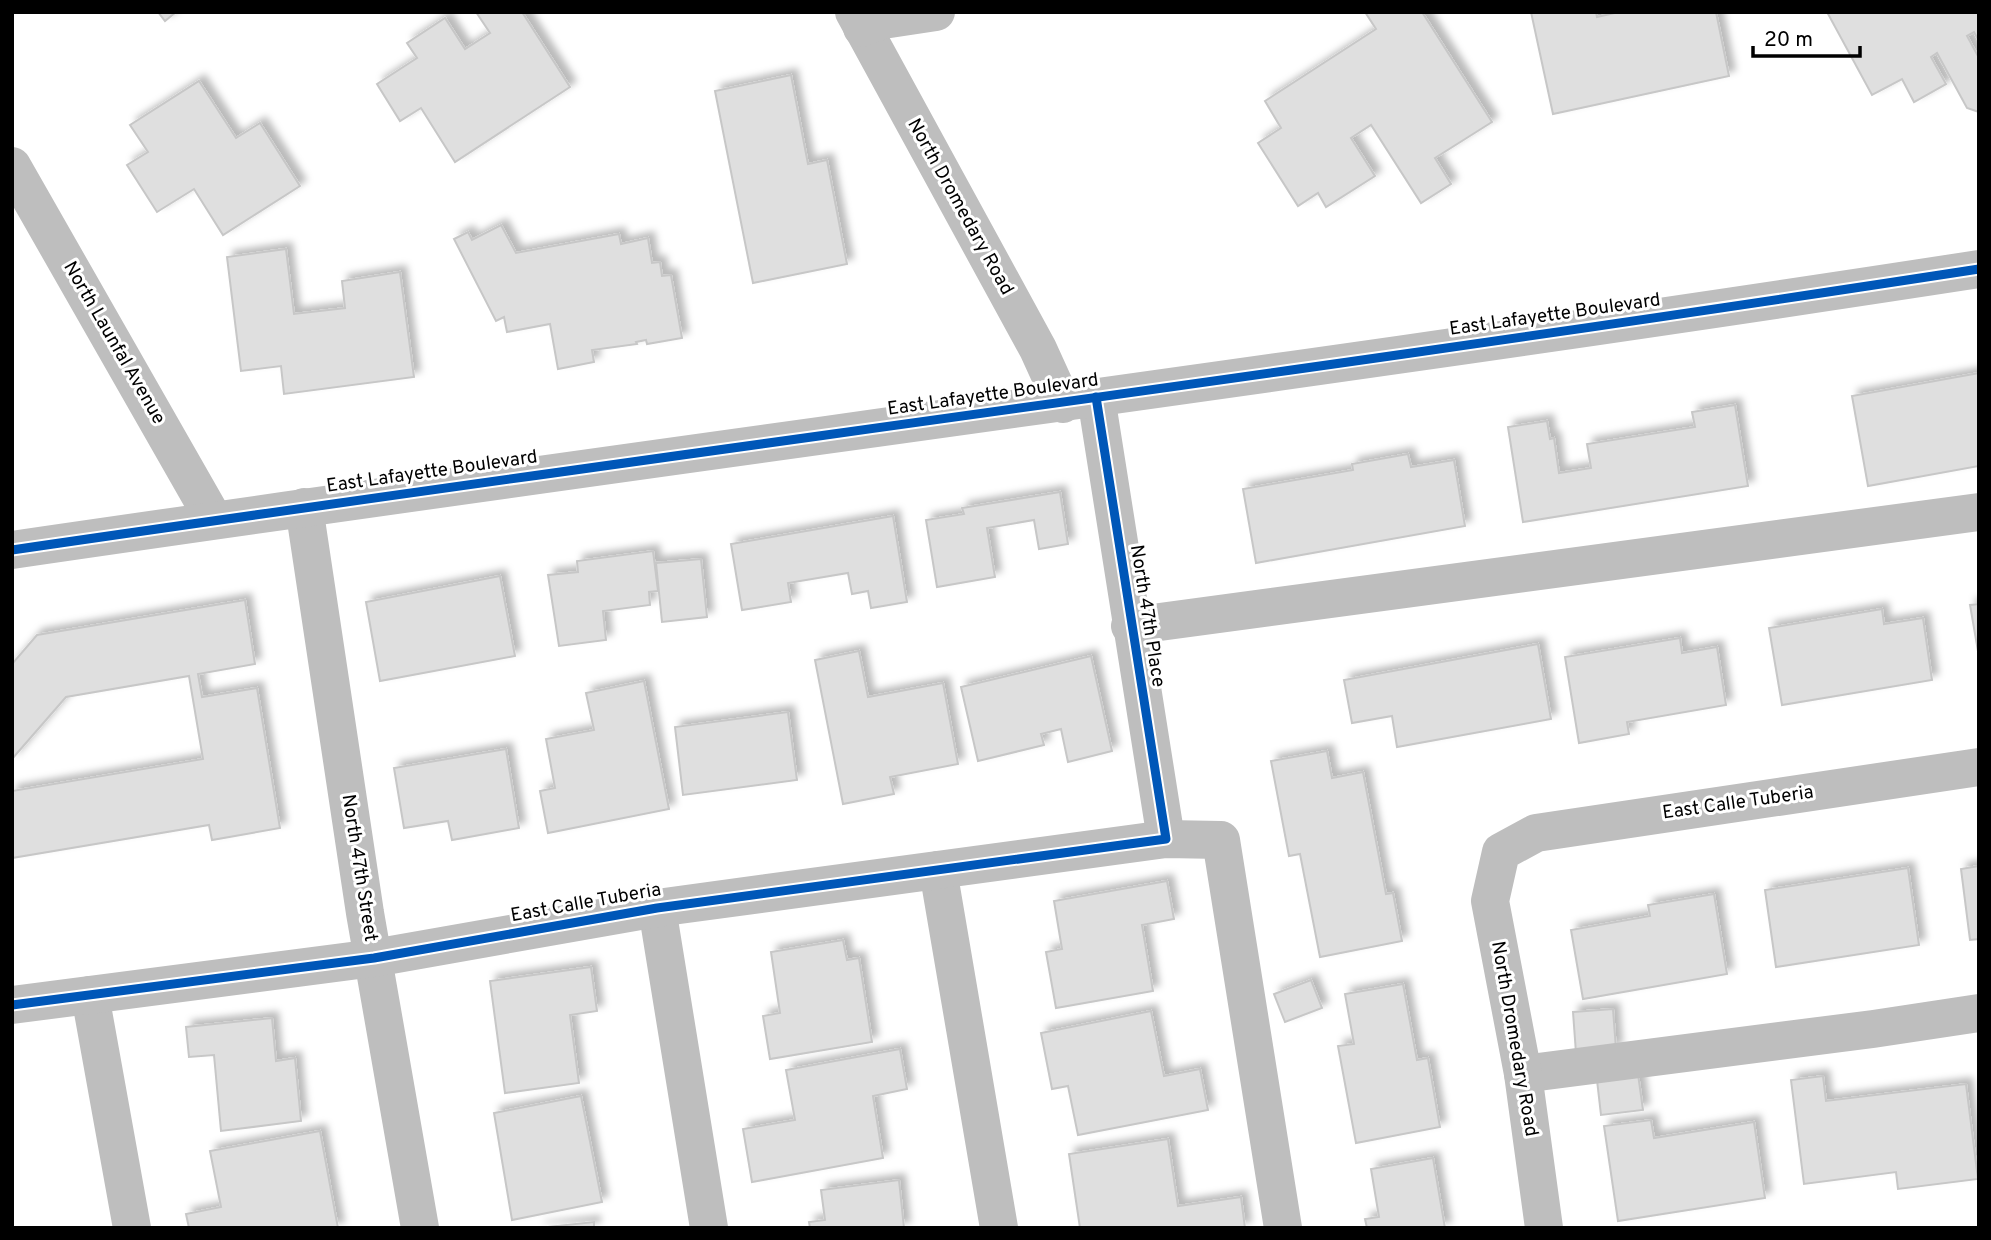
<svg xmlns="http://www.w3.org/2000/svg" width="1991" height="1240" font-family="Overpass,sans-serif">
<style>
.building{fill:#dfdfdf;stroke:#c7c7c7;stroke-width:2;filter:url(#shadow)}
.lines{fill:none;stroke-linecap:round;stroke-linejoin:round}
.minor{stroke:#bebebe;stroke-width:38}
.cycleway-casing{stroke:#fff;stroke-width:13}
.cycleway{stroke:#0057b8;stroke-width:9}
.labels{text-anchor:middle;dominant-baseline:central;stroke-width:6;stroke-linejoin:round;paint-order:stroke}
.street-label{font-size:19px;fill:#000;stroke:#fff}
</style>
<defs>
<filter id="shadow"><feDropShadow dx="6" dy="-6" stdDeviation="3.5" flood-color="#0004"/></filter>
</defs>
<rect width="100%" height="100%" fill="#fff"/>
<g class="building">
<path d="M158,12H176L165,21Z"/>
<path d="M476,12H522L570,87L455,162L421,108L400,121L377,84L417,58L407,43L445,18L465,49L490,33Z"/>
<path d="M1365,12H1422L1492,122L1435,158L1451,184L1421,203L1371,125L1351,138L1375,176L1326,207L1318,193L1298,206L1258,143L1281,128L1265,101L1376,29Z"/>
<path d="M1531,12H1596L1597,17L1619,12H1716L1729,76L1553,114Z"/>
<path d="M1827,12H1979V41L1974,32L1967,36L1979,58V112L1967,108L1937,53L1931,57L1946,84L1914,102L1902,79L1872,95Z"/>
<path d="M791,75L808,164L827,160L847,264L753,283L715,91Z"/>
<path d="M199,81L236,138L260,123L300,186L223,235L194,189L157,212L127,165L148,152L130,125Z"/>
<path d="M501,225L516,253L619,234L621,244L648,238L652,263L660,262L662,276L671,275L682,338L647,344L646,340L636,342L637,344L592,350L594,362L558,369L550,324L507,332L504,317L496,321L454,239L468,232L472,240Z"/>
<path d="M286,249L294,314L345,308L342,281L400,272L414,377L284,394L281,366L241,371L227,257Z"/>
<path d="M1979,373V466L1868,486L1852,396Z"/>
<path d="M1735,405L1748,486L1523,522L1508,427L1547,421L1550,439L1554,438L1559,473L1591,468L1587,444L1695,427L1692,412Z"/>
<path d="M1408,454L1411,467L1454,460L1465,526L1256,563L1243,489L1353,470L1352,464Z"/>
<path d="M1060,492L1068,544L1039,549L1034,520L987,528L995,577L937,587L926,520L964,514L962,508Z"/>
<path d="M893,516L907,602L871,608L868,591L852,594L848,573L788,583L791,602L742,610L731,544Z"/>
<path d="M653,551L658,591L649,592L650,605L603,611L606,640L559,646L548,575L578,572L577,561Z"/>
<path d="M701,559L707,617L662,622L656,563Z"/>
<path d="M500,576L515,656L380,681L366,602Z"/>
<path d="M245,600L255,664L198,674L202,697L257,688L280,828L212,840L209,825L12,858V791L203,759L189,676L66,697L12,759V664L37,635Z"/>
<path d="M1979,604V657L1970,605Z"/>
<path d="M1882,609L1884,624L1923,618L1932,680L1782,705L1769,628Z"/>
<path d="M1680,638L1682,653L1717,647L1726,705L1627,722L1629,734L1579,743L1565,657Z"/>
<path d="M1538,644L1551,719L1397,747L1392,716L1352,723L1344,680Z"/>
<path d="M859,651L868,697L943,683L958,764L890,777L894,794L843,804L815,660Z"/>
<path d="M1091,656L1112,751L1068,762L1061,729L1041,734L1044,745L978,761L961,687Z"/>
<path d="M644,681L669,809L548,833L540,791L555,788L546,739L594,730L586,693Z"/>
<path d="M788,712L797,780L683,795L675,727Z"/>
<path d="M506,749L519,828L452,840L448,821L404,828L394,768Z"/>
<path d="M1327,751L1332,778L1363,772L1386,894L1393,893L1402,941L1320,957L1300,854L1289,856L1271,761Z"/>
<path d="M1979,866V939L1970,940L1961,869Z"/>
<path d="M1908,868L1919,945L1776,967L1765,890Z"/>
<path d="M1167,881L1174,919L1142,925L1153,991L1056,1008L1046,952L1062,949L1054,901Z"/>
<path d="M1714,894L1727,974L1583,999L1571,930L1650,916L1648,905Z"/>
<path d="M843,940L847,960L859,958L872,1042L770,1059L763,1016L780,1013L771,952Z"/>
<path d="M591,967L597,1011L570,1015L579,1083L505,1093L490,981Z"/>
<path d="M1311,980L1322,1008L1285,1022L1274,994Z"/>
<path d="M1403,984L1417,1060L1428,1058L1440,1127L1356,1143L1338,1046L1354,1044L1345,994Z"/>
<path d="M1613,1009L1616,1049L1576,1053L1573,1012Z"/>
<path d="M1151,1011L1164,1076L1200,1069L1208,1110L1078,1135L1068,1086L1052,1089L1041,1033Z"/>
<path d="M272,1018L276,1061L295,1058L301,1121L221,1131L214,1055L189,1057L186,1027Z"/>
<path d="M900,1049L907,1089L873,1096L883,1158L752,1182L743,1129L795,1120L786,1070Z"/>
<path d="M1638,1074L1643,1110L1601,1115L1597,1080Z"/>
<path d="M1823,1076L1826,1101L1966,1084L1978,1179L1898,1189L1896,1172L1804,1184L1791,1080Z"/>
<path d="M581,1096L602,1202L512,1220L494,1113Z"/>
<path d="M1651,1120L1654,1138L1754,1122L1765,1198L1618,1221L1604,1126Z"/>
<path d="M320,1131L338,1228H189L186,1214L221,1207L210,1151Z"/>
<path d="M1168,1139L1178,1206L1241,1197L1245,1228H1080L1069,1154Z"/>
<path d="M1433,1158L1445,1228H1367L1365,1219L1379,1217L1371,1169Z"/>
<path d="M899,1180L904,1228H810L809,1222L825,1220L821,1190Z"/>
<path d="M594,1222V1228H538Z"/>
</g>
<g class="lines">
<g class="minor">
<path d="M854,12L1038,349L1063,404"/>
<path d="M862,28L883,20L936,12"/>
<path d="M12,166L214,520"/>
<path d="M1096,397L1166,839"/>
<path d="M304,507L365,913L420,1228"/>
<path d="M12,550C668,454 1324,370 1979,269"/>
<path d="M1130,626L1979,512"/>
<path d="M938,870L999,1228"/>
<path d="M657,908L709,1228"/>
<path d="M90,995L132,1228"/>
<path d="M12,1005L374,958L657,908L1166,839L1221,840L1283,1228"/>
<path d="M1523,1074L1873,1029L1979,1013"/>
<path d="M1544,1228L1523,1074L1490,901L1501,852L1536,833L1979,767"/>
</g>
<g class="cycleway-casing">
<g id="cycleway">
<path d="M12,550C668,454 1324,370 1979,269"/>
<path d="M12,1005L374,958L657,908L1166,839L1096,397"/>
</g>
</g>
<use href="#cycleway" class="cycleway"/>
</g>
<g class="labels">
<g class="street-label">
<text transform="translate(960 207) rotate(61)">North Dromedary Road</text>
<text transform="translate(1555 315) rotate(-8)">East Lafayette Boulevard</text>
<text transform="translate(114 343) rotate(60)">North Launfal Avenue</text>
<text transform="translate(993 395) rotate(-8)">East Lafayette Boulevard</text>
<text transform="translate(432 472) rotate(-8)">East Lafayette Boulevard</text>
<text transform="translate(1147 616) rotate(81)">North 47th Place</text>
<text transform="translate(1738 803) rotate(-8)">East Calle Tuberia</text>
<text transform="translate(359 868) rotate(81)">North 47th Street</text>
<text transform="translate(586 903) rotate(-10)">East Calle Tuberia</text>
<text transform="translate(1514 1039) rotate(80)">North Dromedary Road</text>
</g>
</g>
<rect width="1991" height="1240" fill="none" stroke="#000000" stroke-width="28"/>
<path d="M1753 46v10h107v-10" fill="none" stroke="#000000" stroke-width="3.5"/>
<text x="1764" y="46" font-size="21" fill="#000000" stroke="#ffffff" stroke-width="5" paint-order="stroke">20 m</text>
</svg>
